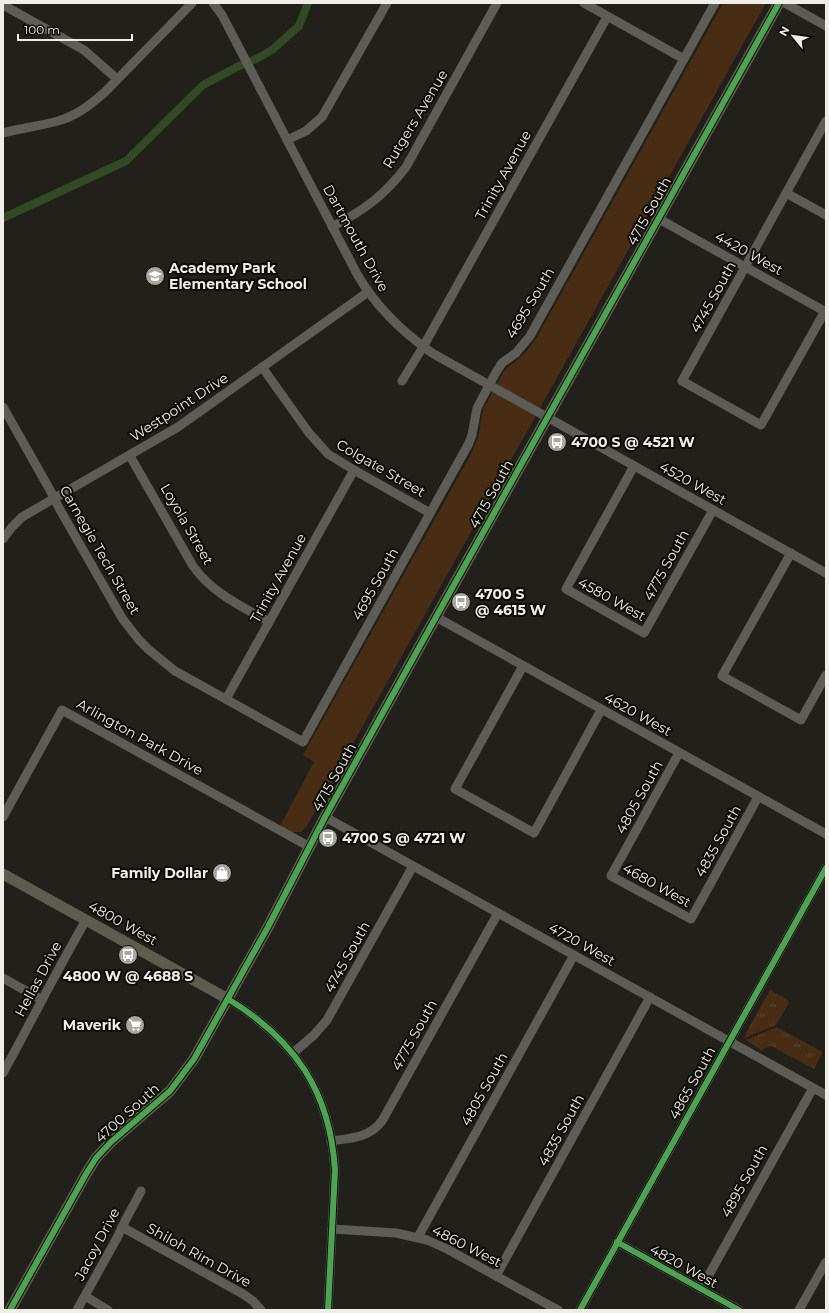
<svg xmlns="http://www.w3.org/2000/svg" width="829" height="1313" font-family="Montserrat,sans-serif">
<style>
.grass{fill:url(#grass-tufts)}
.park{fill:#482d14}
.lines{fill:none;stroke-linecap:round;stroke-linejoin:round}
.canal{stroke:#314a25;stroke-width:8}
.minor{stroke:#5e5c57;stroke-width:9}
.major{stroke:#5e5b51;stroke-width:11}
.cycleway-casing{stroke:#0d0c07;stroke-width:8}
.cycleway{stroke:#4ca352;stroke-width:6}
.labels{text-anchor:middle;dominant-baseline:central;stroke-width:4;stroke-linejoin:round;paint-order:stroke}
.street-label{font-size:14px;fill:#efeee6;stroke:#0d0c07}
.poi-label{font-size:14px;font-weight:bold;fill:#efeee6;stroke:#0d0c07;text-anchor:start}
</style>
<defs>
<pattern id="grass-tufts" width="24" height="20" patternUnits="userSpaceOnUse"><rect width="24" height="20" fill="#482d14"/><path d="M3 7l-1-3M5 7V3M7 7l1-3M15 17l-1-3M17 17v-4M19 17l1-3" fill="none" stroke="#5a422b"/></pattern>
</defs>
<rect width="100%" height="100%" fill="#22201a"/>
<g class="grass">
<path d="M770,990L788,1000L789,1003L776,1025L745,1038L746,1033Z"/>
<path d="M777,1027L821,1051L822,1054L814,1069L771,1046L761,1050L746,1040Z"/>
</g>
<path class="park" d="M723,3H766L307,826L301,832H291L280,826L314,762L303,755L471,454L478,438L483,410L504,371L526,352L537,337Z"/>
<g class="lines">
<path class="canal" d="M3,218L126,161L203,85L237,67L258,58L272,50L299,26L308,3"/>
<g class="minor">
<path d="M213,3L222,15L357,274C376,307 401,331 432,353L826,573"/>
<path d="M584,3L684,59"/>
<path d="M785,3L826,26"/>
<path d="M3,5L84,50L117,79"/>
<path d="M3,133C21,128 40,126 58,121C76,116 90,105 104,93L192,3"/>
<path d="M287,140L306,131L322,117L387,3"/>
<path d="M786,193L826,215"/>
<path d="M659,219L826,312"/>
<path d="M332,227C364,210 384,196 406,167L497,3"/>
<path d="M825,311L761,425L682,381L826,121"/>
<path d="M262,367L309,433L328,454L354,470L430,513"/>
<path d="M402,381L423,347L607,17"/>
<path d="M3,407L50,490L59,508L122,618L139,640L148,649L175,671L303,742L468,445L472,435L477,408L495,374L502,363L516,353L530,336L715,3"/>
<path d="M130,456L193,566C212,593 241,606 269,622"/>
<path d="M634,466L566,589L644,633L713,510"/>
<path d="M3,539L12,527L22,517L178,427L368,292"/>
<path d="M791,553L722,676L801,720L826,675"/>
<path d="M436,617L826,834"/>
<path d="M523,666L455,789L534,833L601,710"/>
<path d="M226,699L354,470"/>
<path d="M679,753L611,876L691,919L758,797"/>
<path d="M3,817L62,710L310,847"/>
<path d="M325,817L826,1095"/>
<path d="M3,978L42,1000"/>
<path d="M228,999C295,1040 330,1091 335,1170L328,1310"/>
<path d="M293,1053L314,1035L327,1020L413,866"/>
<path d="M3,1073C31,1022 57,970 86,920"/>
<path d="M331,1141C351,1138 369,1138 382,1121L498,913"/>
<path d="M122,1227L243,1294L253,1301L261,1310"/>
<path d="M332,1229L396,1233L427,1240L447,1249L558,1310"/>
<path d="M418,1237L574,955"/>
<path d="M617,1242L739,1310"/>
<path d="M496,1276L650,997"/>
<path d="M701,1289L813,1088"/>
<path d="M85,1296L108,1310"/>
<path d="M77,1310L117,1238L126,1219L141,1191"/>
<path d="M580,1310L826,868"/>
<path d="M799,1310L826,1262"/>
</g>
<g class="major">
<path d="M3,874L228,999"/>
<path d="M10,1310L86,1174L96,1158L111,1142L170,1091L194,1059L268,927L325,817L436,617L779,3"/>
</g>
<g class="cycleway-casing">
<g id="cycleway">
<path d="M228,999C295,1040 330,1091 335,1170L328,1310"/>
<path d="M617,1242L739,1310"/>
<path d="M10,1310L86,1174L96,1158L111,1142L170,1091L194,1059L268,927L325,817L436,617L779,3"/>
<path d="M580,1310L826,868"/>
</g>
</g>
<use href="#cycleway" class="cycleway"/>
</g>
<defs>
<g id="school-disc" transform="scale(1)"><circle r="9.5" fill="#a7a69f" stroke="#0d0c07"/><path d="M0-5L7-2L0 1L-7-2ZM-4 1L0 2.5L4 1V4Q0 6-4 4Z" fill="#fff"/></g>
<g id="bus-disc" transform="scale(1)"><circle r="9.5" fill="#a7a69f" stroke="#0d0c07"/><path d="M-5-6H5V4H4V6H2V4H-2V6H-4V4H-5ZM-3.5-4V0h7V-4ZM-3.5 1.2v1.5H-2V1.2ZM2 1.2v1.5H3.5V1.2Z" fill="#fff"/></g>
<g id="shop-disc" transform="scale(1)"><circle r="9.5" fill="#a7a69f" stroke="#0d0c07"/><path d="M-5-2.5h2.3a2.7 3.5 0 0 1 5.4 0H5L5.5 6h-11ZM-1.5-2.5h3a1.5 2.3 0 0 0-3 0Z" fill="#fff"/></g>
<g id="supermarket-disc" transform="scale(1)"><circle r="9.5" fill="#a7a69f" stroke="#0d0c07"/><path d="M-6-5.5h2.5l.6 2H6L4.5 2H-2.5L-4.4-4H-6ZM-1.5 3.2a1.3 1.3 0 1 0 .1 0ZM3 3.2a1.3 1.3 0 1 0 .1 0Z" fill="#fff"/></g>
</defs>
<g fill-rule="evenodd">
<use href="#school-disc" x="155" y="276"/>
<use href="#bus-disc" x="557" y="442"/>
<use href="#bus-disc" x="461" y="602"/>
<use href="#bus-disc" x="328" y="838"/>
<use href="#shop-disc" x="222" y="873"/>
<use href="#bus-disc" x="128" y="955"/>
<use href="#supermarket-disc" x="135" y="1025"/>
</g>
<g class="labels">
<g class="street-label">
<text transform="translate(415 119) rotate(-59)">Rutgers Avenue</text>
<text transform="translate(503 175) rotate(-61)">Trinity Avenue</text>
<text transform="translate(649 211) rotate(-61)">4715 South</text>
<text transform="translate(356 238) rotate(61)">Dartmouth Drive</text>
<text transform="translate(749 253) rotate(29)">4420 West</text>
<text transform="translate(713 297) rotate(-61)">4745 South</text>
<text transform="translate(530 303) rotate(-59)">4695 South</text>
<text transform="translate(179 407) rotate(-33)">Westpoint Drive</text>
<text transform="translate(381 468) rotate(30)">Colgate Street</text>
<text transform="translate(693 483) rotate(29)">4520 West</text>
<text transform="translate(491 494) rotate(-61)">4715 South</text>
<text transform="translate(187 524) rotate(60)">Loyola Street</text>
<text transform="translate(100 550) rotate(60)">Carnegie Tech Street</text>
<text transform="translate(666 565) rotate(-61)">4775 South</text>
<text transform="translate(278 578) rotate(-61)">Trinity Avenue</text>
<text transform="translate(375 584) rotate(-61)">4695 South</text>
<text transform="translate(612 599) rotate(29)">4580 West</text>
<text transform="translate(638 714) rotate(29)">4620 West</text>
<text transform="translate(140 737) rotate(29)">Arlington Park Drive</text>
<text transform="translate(334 777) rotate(-61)">4715 South</text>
<text transform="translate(639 797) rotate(-61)">4805 South</text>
<text transform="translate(718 841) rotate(-61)">4835 South</text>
<text transform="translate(657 885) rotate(29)">4680 West</text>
<text transform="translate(123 923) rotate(29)">4800 West</text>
<text transform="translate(582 944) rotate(29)">4720 West</text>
<text transform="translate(347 957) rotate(-61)">4745 South</text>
<text transform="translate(38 979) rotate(-62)">Hellas Drive</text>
<text transform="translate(414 1035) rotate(-61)">4775 South</text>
<text transform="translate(692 1083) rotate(-61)">4865 South</text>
<text transform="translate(484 1089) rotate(-61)">4805 South</text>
<text transform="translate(127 1113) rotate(-42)">4700 South</text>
<text transform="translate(561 1130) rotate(-61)">4835 South</text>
<text transform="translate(744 1181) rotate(-61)">4895 South</text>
<text transform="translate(97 1244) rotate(-62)">Jacoy Drive</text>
<text transform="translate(467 1246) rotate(27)">4860 West</text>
<text transform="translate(199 1255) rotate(29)">Shiloh Rim Drive</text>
<text transform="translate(684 1266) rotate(29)">4820 West</text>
</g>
<g class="poi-label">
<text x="169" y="268">Academy Park<tspan x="169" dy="16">Elementary School</tspan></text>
<text x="571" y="442">4700 S @ 4521 W</text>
<text x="475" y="594">4700 S<tspan x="475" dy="16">@ 4615 W</tspan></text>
<text x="342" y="838">4700 S @ 4721 W</text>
<text x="208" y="873" text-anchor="end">Family Dollar</text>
<text x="128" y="976" text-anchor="middle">4800 W @ 4688 S</text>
<text x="121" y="1025" text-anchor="end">Maverik</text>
</g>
</g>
<rect width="829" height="1313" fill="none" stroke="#efeee6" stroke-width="8"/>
<g transform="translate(793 36) rotate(299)" stroke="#0d0c07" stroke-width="3" paint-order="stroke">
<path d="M0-3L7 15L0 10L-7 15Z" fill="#efeee6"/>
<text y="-6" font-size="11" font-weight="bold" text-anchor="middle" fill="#efeee6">N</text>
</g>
<path d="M18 34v6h114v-6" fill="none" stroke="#efeee6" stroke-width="2"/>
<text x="24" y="34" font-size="12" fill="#efeee6" stroke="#0d0c07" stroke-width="3" paint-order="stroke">100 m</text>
</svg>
